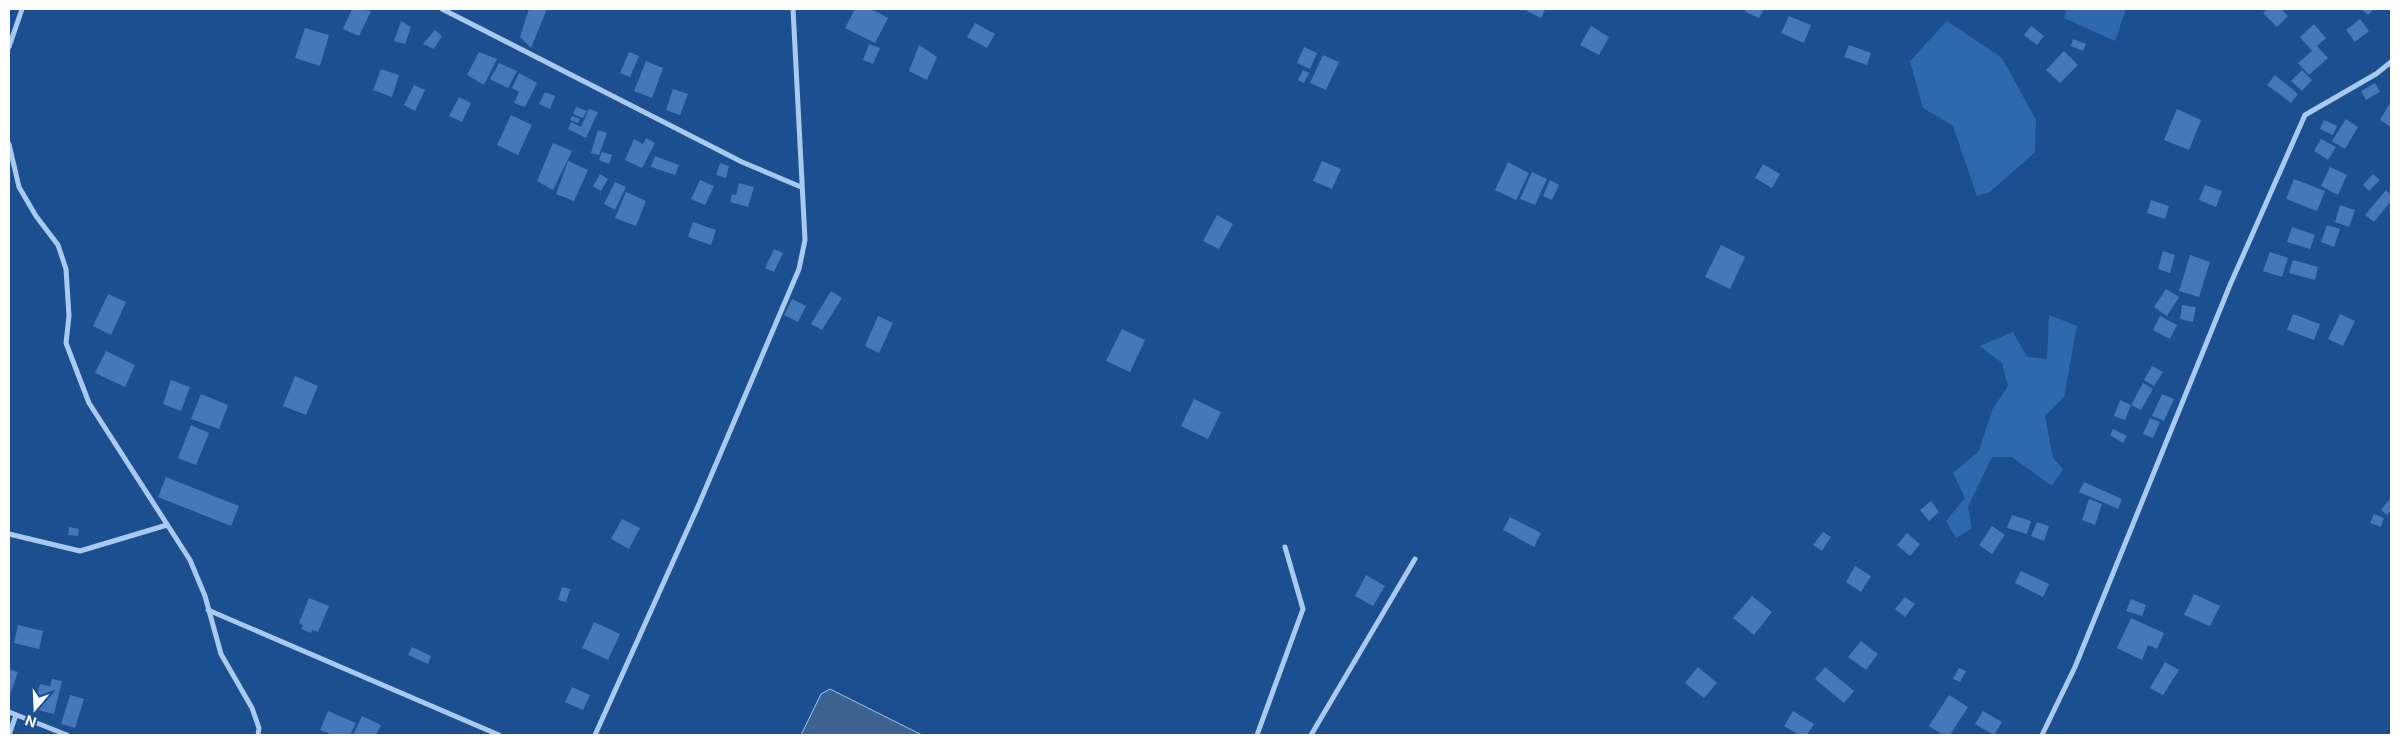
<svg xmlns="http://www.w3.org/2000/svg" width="2400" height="744" font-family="Inter,sans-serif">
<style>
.green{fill:#2e69ad}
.water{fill:#3c6290;stroke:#9cc4f0}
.building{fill:#4478b7}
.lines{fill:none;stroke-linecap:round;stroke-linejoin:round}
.minor{stroke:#a9c9ee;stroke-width:5}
</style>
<rect width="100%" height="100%" fill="#1b4f8f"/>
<g class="green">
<path d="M2067,9H2126L2115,41L2064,18Z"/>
<path d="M1947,21L2002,58L2036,120L2035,152L1990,192L1977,196L1953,126L1923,108L1910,61Z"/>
<path d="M2049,315L2077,326L2064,397L2045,416L2053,458L2063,469L2052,486L2012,457H1992L1968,507L1972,528L1956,538L1946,521L1965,498L1953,473L1979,451L1992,410L2008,386L2002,363L1980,346L2013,332L2027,357L2047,359Z"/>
</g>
<path class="water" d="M830,689L922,735H801L821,694Z"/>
<g class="building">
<path d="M352,9L371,11L359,36L343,29Z"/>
<path d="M529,9H547L531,48L520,37Z"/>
<path d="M855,9H871L888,18L875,43L845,28Z"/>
<path d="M1523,9H1546L1541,18Z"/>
<path d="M1747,9H1764L1759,18L1745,12Z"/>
<path d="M2268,9H2281L2288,16L2277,27L2263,13Z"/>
<path d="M2361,9H2374L2368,15Z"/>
<path d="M1789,16L1811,25L1804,43L1781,33Z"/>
<path d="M2360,19L2369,31L2355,42L2346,30Z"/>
<path d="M401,21L411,27L405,44L394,41Z"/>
<path d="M975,23L995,34L987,48L967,37Z"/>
<path d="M2314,24L2326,38L2317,46L2328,58L2309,75L2298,63L2312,51L2300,37Z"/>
<path d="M1591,26L1609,37L1599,55L1580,45Z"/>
<path d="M2031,26L2044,36L2037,45L2024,35Z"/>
<path d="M305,28L329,35L320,66L295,58Z"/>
<path d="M435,30L442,36L434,49L423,44Z"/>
<path d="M2073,39L2086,44L2083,51L2071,46Z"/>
<path d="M869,44L880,48L873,64L863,60Z"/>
<path d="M919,45L937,57L927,80L909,71Z"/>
<path d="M1849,45L1871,53L1867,65L1844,57Z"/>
<path d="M1304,47L1317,53L1310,69L1297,63Z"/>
<path d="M2064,51L2078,65L2060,83L2046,70Z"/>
<path d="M479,52L497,59L484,85L467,75Z"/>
<path d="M629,52L639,56L630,77L620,73Z"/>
<path d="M1323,55L1339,62L1326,90L1310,83Z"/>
<path d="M646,61L663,68L652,98L634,91Z"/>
<path d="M499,63L517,71L508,88L490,79Z"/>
<path d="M381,69L399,75L392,97L373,90Z"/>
<path d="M1303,70L1309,73L1304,83L1298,80Z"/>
<path d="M2302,70L2312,80L2302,91L2291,81Z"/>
<path d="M519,73L537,83L525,107L514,103L519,92L512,88Z"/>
<path d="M2275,75L2298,94L2291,103L2267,85Z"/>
<path d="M2375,83L2380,92L2366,100L2361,91Z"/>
<path d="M414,85L425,90L415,111L404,105Z"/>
<path d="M673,89L688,94L680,115L666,110Z"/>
<path d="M545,92L555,96L550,109L539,104Z"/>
<path d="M459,97L471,103L462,122L449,116Z"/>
<path d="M2391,101V127L2380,120Z"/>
<path d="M576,107L587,111L583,118L573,114Z"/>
<path d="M589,109L598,112L586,138L568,129L571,122L581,127Z"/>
<path d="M2177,109L2201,120L2189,150L2164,140Z"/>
<path d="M511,115L532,125L518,155L497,145Z"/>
<path d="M572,116L580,119L578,123L570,120Z"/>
<path d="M2346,119L2358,127L2345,149L2332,141Z"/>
<path d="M2324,120L2337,126L2333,135L2320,129Z"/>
<path d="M598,130L607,133L599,155L591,153Z"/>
<path d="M646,138L655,143L642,168L625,160L634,139L643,144Z"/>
<path d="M2321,139L2336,147L2328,160L2314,151Z"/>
<path d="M553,143L572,151L553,190L537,181Z"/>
<path d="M602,152L612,155L609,164L599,160Z"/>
<path d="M655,156L679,165L675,175L651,167Z"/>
<path d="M568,161L588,170L574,201L556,194Z"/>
<path d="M1322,161L1341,169L1332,189L1313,181Z"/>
<path d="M1508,162L1529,173L1516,200L1495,190Z"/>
<path d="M720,163L729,166L726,178L716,175Z"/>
<path d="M1763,164L1780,174L1772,188L1755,178Z"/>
<path d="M2330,167L2347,175L2338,195L2321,186Z"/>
<path d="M1532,172L1547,179L1535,205L1520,199Z"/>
<path d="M600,174L608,179L601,191L593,186Z"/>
<path d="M2373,174L2380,180L2369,191L2363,185Z"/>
<path d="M2294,179L2325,191L2317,211L2286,199Z"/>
<path d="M700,180L714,186L705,205L691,199Z"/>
<path d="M1550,180L1559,185L1552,200L1543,196Z"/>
<path d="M615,182L626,187L615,210L604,204Z"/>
<path d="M739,183L754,187L748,207L730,202L732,194L736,195Z"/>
<path d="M2205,185L2222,191L2216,207L2199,200Z"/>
<path d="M2386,190L2391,195V201L2374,222L2365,215Z"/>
<path d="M626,192L646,201L636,226L615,218Z"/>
<path d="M2151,200L2169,206L2165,219L2147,213Z"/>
<path d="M2340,205L2355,210L2349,227L2335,222Z"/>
<path d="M1217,215L1233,224L1219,249L1203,241Z"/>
<path d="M693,222L716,230L711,245L688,237Z"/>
<path d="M2327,225L2340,229L2334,247L2321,242Z"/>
<path d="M2292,227L2315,235L2310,249L2287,242Z"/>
<path d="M1721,245L1745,257L1730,289L1705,277Z"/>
<path d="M774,249L783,253L774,272L765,268Z"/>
<path d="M2163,251L2175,255L2170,273L2158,269Z"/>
<path d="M2270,252L2288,258L2282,277L2263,271Z"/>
<path d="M2190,255L2210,262L2199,297L2179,291Z"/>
<path d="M2293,260L2318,267L2315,280L2289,273Z"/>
<path d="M2166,289L2179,297L2167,316L2154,307Z"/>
<path d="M831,291L842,298L822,330L811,324Z"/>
<path d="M108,294L126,302L111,335L93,326Z"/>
<path d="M792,299L806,306L798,322L784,315Z"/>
<path d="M2182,305L2196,307L2193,322L2180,319Z"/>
<path d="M2293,314L2320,324L2314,340L2287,330Z"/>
<path d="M2340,314L2355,321L2343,346L2328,339Z"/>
<path d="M878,316L893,323L879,353L865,346Z"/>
<path d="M2160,316L2177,325L2170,339L2153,330Z"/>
<path d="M1122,329L1145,340L1130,372L1106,361Z"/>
<path d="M106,351L135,365L125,387L95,373Z"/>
<path d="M2152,366L2163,372L2154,386L2144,380Z"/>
<path d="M295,376L318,386L306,415L283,406Z"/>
<path d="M171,380L190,387L181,411L163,404Z"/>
<path d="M2143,383L2153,389L2141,410L2131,405Z"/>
<path d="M201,394L228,405L219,429L191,419Z"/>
<path d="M2162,394L2174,399L2164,421L2152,416Z"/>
<path d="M1194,399L1221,412L1208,439L1181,426Z"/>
<path d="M2120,400L2131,405L2125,420L2114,416Z"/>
<path d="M2150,418L2160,422L2153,438L2143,434Z"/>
<path d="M191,425L209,433L196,465L178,458Z"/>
<path d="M2113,429L2127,436L2123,443L2110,435Z"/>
<path d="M166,477L239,506L231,526L158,497Z"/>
<path d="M2084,482L2122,499L2118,509L2079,492Z"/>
<path d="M2089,499L2102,504L2095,525L2082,520Z"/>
<path d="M2390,499L2391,510L2387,515L2381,510Z"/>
<path d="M1931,501L1939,512L1929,521L1920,510Z"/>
<path d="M2374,514L2384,518L2381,527L2370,523Z"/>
<path d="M2012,515L2031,521L2027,534L2007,528Z"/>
<path d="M1510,517L1541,533L1534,547L1503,530Z"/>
<path d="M622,519L640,528L629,549L611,539Z"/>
<path d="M2037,522L2049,526L2044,541L2031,536Z"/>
<path d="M1992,526L2005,535L1992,554L1979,545Z"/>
<path d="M69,527L79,529L78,536L68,535Z"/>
<path d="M1823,532L1831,537L1822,551L1813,545Z"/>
<path d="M1907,533L1920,544L1910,556L1897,545Z"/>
<path d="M1855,566L1871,576L1861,592L1846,582Z"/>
<path d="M2021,571L2049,584L2043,597L2015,583Z"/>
<path d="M1366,575L1385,586L1373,606L1355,596Z"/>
<path d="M562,587L570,589L566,602L558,600Z"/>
<path d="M2194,594L2220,606L2210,626L2184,615Z"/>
<path d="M1752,596L1772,612L1754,635L1733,618Z"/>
<path d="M1905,597L1915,604L1905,617L1895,609Z"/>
<path d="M309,598L329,606L318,632L312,630L311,633L301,629L303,625L299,623Z"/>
<path d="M2131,599L2146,605L2142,616L2126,611Z"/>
<path d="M2131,618L2164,633L2157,649L2148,645L2142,660L2117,648Z"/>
<path d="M594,622L620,634L608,660L582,648Z"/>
<path d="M18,625L43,631L39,649L14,643Z"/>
<path d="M1861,641L1878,654L1866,670L1848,657Z"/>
<path d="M412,647L431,656L428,664L408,655Z"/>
<path d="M2165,662L2179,670L2163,695L2150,688Z"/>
<path d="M1698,667L1717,683L1704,698L1685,683Z"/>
<path d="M1825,667L1854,691L1844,703L1815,679Z"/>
<path d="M1959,668L1966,671L1960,682L1953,679Z"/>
<path d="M9,669L18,672L9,698Z"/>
<path d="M52,679L62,681L54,714L33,709L40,684L50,686Z"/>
<path d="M572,687L590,695L583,710L565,702Z"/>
<path d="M70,695L84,699L75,728L61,724Z"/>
<path d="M1949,695L1968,707L1950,735H1943L1929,726Z"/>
<path d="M328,711L356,723L350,735H333L320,730Z"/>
<path d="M1793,711L1814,724L1807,735H1799L1784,726Z"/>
<path d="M1983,711L2002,722L1994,735L1975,724Z"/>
<path d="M362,716L381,725L376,735H353Z"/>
</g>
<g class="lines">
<g class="minor">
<path d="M442,9L742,162L801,187"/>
<path d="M9,47L22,9"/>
<path d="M9,144L19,187L36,216L58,245L66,269L69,316L66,343L89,403L190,560L205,596L221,654L252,708L259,728L258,735"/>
<path d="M9,534L80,551L167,525"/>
<path d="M208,610L499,735"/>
<path d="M9,712L67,735"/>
<path d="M9,735L16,715"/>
<path d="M595,735L699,504L799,269L805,240L793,9"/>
<path d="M1257,735L1303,609L1285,547"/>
<path d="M1311,735L1415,559"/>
<path d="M2042,735L2075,667L2230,285L2305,115L2376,74L2391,62"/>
</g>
</g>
<rect width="2400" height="744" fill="none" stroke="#ffffff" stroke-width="20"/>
<g transform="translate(35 709) rotate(199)" stroke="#1b4f8f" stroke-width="4" paint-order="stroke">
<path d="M0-4L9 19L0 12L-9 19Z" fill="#ffffff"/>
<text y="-8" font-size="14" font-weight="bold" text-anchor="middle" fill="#ffffff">N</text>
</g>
</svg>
